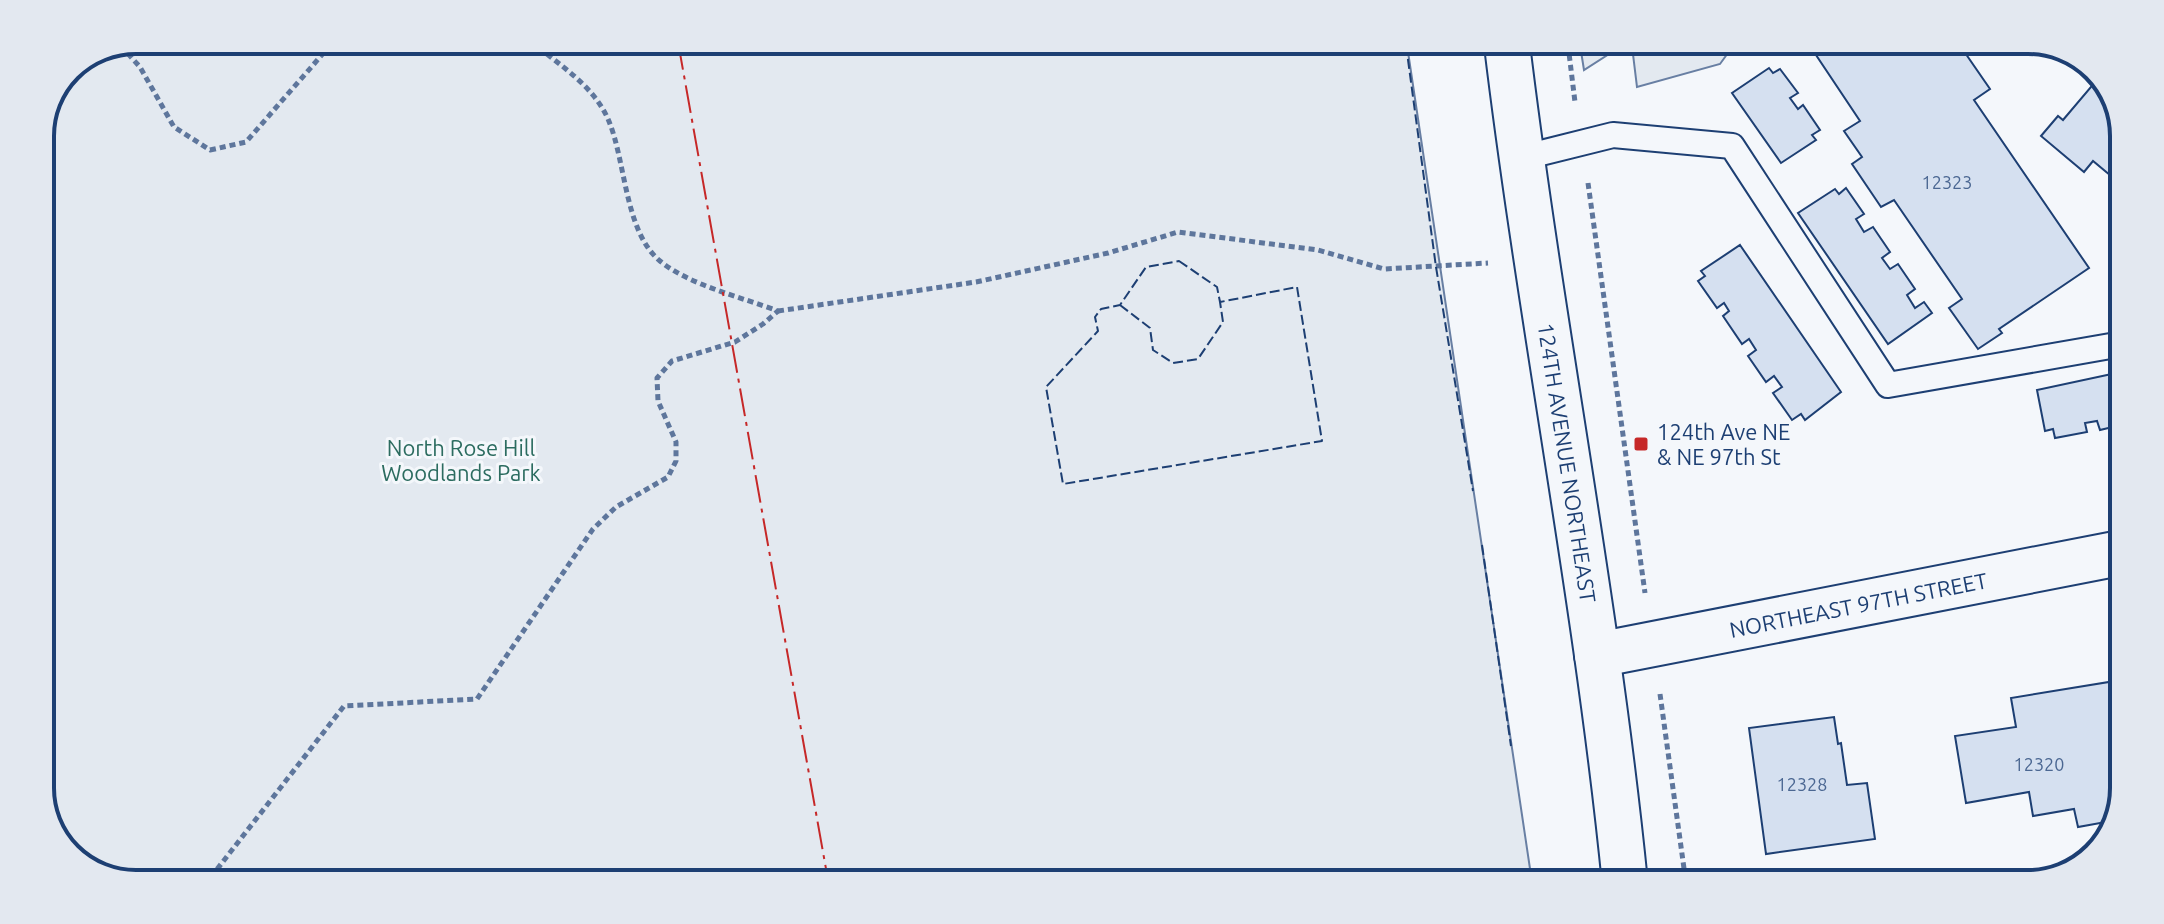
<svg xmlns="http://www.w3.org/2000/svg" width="2164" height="924" font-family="Ubuntu,sans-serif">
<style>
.green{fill:#e3e9f0;stroke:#687fa3;stroke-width:2}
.building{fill:#d5e0f0;stroke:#1d3f73;stroke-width:2}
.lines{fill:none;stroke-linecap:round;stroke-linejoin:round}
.lane-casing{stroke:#1d3f73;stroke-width:28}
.street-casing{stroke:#1d3f73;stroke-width:48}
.secondary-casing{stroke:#1d3f73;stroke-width:48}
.path{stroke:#5e769c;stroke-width:5;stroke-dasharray:6 4;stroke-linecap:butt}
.lane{stroke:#f4f7fb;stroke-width:24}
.street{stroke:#f4f7fb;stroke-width:44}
.secondary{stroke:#f4f7fb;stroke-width:44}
.fence{stroke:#1d3f73;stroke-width:2;stroke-dasharray:10 4;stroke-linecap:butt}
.power{stroke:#c62828;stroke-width:2;stroke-dasharray:28 6 4 6;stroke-linecap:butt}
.poi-dot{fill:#c62828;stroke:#f4f7fb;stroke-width:3}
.labels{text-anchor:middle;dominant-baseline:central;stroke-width:6;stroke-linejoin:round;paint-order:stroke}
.number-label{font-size:18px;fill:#4b6792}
.poi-label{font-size:22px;fill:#1d3f73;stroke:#f4f7fb;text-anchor:start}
.park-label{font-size:22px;fill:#2c6c60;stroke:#f4f7fb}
.street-label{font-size:22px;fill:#1d3f73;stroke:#f4f7fb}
.rim{fill:none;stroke:#1d3f73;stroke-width:4}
</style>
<rect width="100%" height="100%" fill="#f4f7fb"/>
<g class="green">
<path d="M136,40L1407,45L1532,882L99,877L59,846L40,795V130L68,68Z"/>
<path d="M1580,45H1623L1584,70Z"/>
<path d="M1632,46H1733L1720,64L1637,87Z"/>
</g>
<g class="building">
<path d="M1810,46L1961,47L1990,89L1974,100L2089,268L1999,329L2002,333L1978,349L1949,308L1962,299L1894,200L1881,207L1852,164L1862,157L1844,131L1860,121Z"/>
<path d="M1769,68L1773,73L1780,69L1798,93L1790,98L1798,109L1803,105L1820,130L1812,135L1816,140L1781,163L1732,93Z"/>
<path d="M2101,75L2105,78L2124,129L2123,186L2093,161L2084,172L2041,136L2058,116L2063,120Z"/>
<path d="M1846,188L1864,214L1856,219L1864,232L1873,227L1890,252L1882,258L1890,269L1898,264L1915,289L1907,295L1915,308L1924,302L1932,313L1888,344L1798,213L1835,189L1839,194Z"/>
<path d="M1740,245L1841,392L1805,420L1801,414L1792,420L1773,393L1782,387L1774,376L1766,382L1748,356L1756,350L1749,339L1742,344L1723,316L1729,311L1724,303L1717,308L1698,281L1705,276L1701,271Z"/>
<path d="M2121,372V425L2100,430L2097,421L2085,423L2087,432L2055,438L2053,429L2045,431L2037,390Z"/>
<path d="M2109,682L2118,731L2117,820L2078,827L2074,809L2033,816L2029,792L1966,803L1955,736L2016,727L2011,698Z"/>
<path d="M1834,717L1838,744L1841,743L1847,785L1867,783L1875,839L1766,854L1749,728Z"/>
<path d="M1869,871L1871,883H1804Z"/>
</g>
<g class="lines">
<g class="lane-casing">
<path id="lane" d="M1521,158L1613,135L1732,146L1888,385L2122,344"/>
</g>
<g class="street-casing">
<g id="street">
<path id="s1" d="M1597,655L2120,553"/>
</g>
</g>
<g class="secondary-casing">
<g id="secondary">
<path id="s2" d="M1507,45C1541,325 1597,602 1625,883"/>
</g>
</g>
<g class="path">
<path d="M1568,45L1575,102"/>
<path d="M121,46L140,67L174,127L210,150L246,142L334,41"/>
<path d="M1588,183L1645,593"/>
<path d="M778,311L976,282L1108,253L1178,232L1318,250L1384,269L1488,263"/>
<path d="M1660,694L1686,883"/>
<path d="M211,877L344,706L477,699L593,529L616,507L668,477L676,461V442L658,401L657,378L672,361L735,342L763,324L778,311C741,297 689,285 660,261C624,231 626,160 608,119C593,85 559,65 531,41"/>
</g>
<use href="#lane" class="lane"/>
<use href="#street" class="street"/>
<use href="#secondary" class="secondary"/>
<g class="fence">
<path d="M1406,45L1436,267L1473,491"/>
<path d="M1179,261L1217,287L1220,302L1297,287L1322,441L1063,484L1046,387L1098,331L1095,317L1101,309L1120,305L1146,267Z"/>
<path d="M1120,305L1150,328L1153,350L1173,363L1198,359L1223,322L1220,302"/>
<path d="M1482,545L1511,746"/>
</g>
<path class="power" d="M678,42L828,880"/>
</g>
<rect class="poi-dot" x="1633" y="436" width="16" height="16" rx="4"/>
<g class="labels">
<g class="number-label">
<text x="1947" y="182">12323</text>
<text x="2039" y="764">12320</text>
<text x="1802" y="784">12328</text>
</g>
<g class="poi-label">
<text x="1657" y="431">124th Ave NE<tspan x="1657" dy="25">&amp; NE 97th St</tspan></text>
</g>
<g class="park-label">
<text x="461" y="447">North Rose Hill<tspan x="461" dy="25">Woodlands Park</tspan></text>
</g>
<g class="street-label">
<text stroke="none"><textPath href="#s2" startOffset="422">124TH AVENUE NORTHEAST</textPath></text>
<text stroke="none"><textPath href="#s1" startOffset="266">NORTHEAST 97TH STREET</textPath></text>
</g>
</g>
<path d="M0 0H2164V924H0ZM136 54H2028A82 82 0 0 1 2110 136V788A82 82 0 0 1 2028 870H136A82 82 0 0 1 54 788V136A82 82 0 0 1 136 54Z" fill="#e3e8f0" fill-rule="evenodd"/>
<path class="rim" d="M136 54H2028A82 82 0 0 1 2110 136V788A82 82 0 0 1 2028 870H136A82 82 0 0 1 54 788V136A82 82 0 0 1 136 54Z"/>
</svg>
